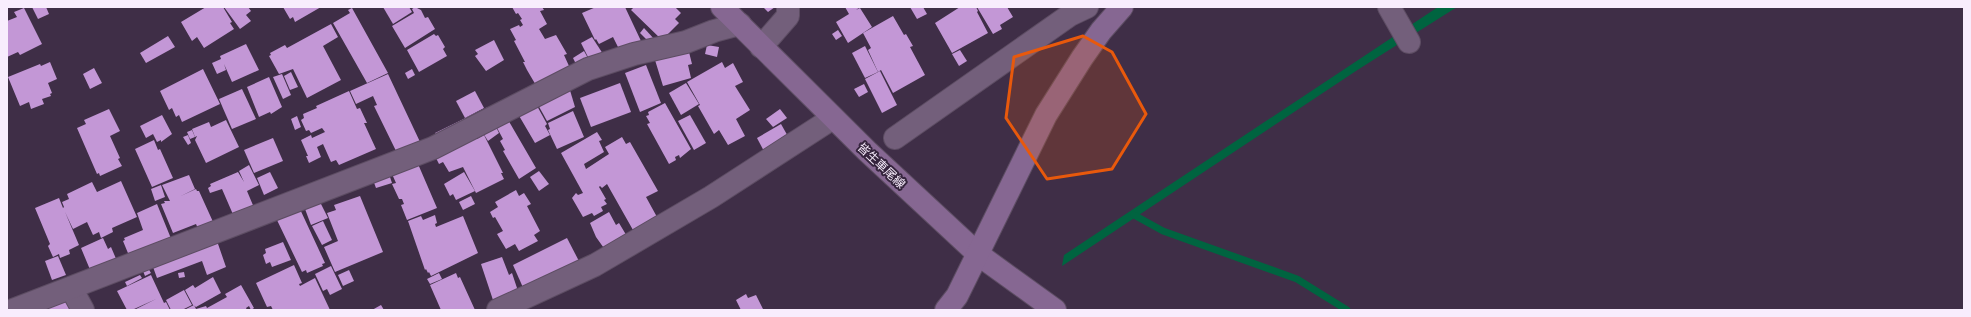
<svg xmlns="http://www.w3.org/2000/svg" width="1971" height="317" font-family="Barlow,'Noto Sans JP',sans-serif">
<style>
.water{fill:#006440}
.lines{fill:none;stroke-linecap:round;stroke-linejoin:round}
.stream{stroke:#006440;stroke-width:7}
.building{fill:#c397d6}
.street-casing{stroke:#5d4d63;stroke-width:24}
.secondary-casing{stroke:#5d4d63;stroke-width:24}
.street{stroke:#735f7b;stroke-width:22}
.secondary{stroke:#866792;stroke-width:22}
.marked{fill:#e8590c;fill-opacity:0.2;stroke:#e8590c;stroke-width:3;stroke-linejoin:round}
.labels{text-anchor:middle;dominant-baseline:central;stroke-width:4;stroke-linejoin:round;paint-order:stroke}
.street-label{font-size:12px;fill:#f8edfd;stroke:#35243d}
</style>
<rect width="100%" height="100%" fill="#3f2e47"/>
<path class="water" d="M1438,7H1457L1359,69L1062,266L1064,255Z"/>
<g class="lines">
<path class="stream" d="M1134,215L1163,231L1297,279L1347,310"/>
</g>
<g class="building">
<path d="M32,7H46L49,14L38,19Z"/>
<path d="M206,7H223L232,22L230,23L234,29L204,48L197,37L192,41L181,22Z"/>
<path d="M224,7H248L251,11L246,15L251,21L240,29Z"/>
<path d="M283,7H321L295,22L293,17L290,19Z"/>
<path d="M383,7H409L412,12L393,24Z"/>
<path d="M415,7L421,10L425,18L428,17L435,29L405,48L392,26L414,13L412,9Z"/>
<path d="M512,7H542L544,10L540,11L547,24L539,29L545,39L556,35L567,54L564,55L569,66L564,69L566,71L537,87L527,70L523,62H525L514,41L516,40L510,29L519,25L520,27L523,25L520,20L522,19L518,13L516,14Z"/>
<path d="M596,7H625L641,41L620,51L613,37L599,44L596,39L595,40L582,13Z"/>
<path d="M634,7H675L681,13L675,19L679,23L662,40L631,10Z"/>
<path d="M763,7H775L768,12Z"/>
<path d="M845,7H860L856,10L860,8L872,27L848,43L836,22L849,14Z"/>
<path d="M910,7H923L927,14L917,19Z"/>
<path d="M960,7H976L978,11L977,12L988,33L952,53L935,23Z"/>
<path d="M977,7H1007L1013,17L1000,25L1002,29L993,34Z"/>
<path d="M24,8L42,44L20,55L18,52L7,57V21L17,17L14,12Z"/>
<path d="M352,8L388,73L367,83L333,23L350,13L348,10Z"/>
<path d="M893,16L904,35L906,34L913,46L910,47L925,75L893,93L881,70L878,72L868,50L871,48L863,33Z"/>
<path d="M331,24L338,37L323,46L341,80L307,98L293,69L279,74L269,56L271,55L270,53L285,45L287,48Z"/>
<path d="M644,28L655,40L651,44L640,33Z"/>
<path d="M838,30L842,36L836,40L832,34Z"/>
<path d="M434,34L436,36L438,35L445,47L443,49L447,56L419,72L407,50Z"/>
<path d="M168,36L175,47L146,63L140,53Z"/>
<path d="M592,37L603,54L590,61L581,43Z"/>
<path d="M494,40L504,60L486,71L475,56L478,54L475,50Z"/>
<path d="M246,44L259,70L232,82L224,64L226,70L217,74L212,63L221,59L220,56Z"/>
<path d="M707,45L719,47L717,57L705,54Z"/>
<path d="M865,46L878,72L865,78L852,53Z"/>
<path d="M960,50L967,61L959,66L952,54Z"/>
<path d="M584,51L589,60L577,66L573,58Z"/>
<path d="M689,52L692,64L688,65L691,78L663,86L655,60Z"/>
<path d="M50,62L57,79L48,83L52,93L50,94L51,96L42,99L44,104L31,109L29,102L20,106L8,77L40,64L41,66Z"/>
<path d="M722,62L725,68L733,63L743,82L735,86L750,110L736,119L745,136L728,145L719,130L714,134L698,106L700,105L687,82Z"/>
<path d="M646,65L661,103L640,112L625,73Z"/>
<path d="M94,68L102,83L90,89L83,74Z"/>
<path d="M203,69L220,104L182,122L179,115L176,117L172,108L169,110L160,91Z"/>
<path d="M412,69L415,75L408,79L405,73Z"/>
<path d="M880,71L897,105L882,113L865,79Z"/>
<path d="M291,72L298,87L290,90L284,76Z"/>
<path d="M282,74L291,95L283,99L273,77Z"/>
<path d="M388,74L421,144L398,155L374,106L377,105L373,96L356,104L350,91Z"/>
<path d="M269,77L282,107L271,114L270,112L259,117L247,87Z"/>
<path d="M620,83L631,112L591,127L580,98Z"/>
<path d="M686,83L699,104L681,115L669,93Z"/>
<path d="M864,84L868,92L859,97L854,89Z"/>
<path d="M569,87L575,107L547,121L537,103Z"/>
<path d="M242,89L256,119L232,129L219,99Z"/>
<path d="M349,91L357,109L360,108L367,123H364L376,149L339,165L336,160L331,162L323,144L317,147L321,157L309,163L306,156H308L301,140L311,135L312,138L325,132L322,128L311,133L309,130L306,131L301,120L304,118L303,114L317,108L316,106Z"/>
<path d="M475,91L484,108L465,118L456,101Z"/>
<path d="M665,103L691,149L680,158L679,155L675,157L676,160L669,164L647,124L650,123L646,116L649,115L648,112Z"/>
<path d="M536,104L547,124L545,126L550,135L535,143L518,114Z"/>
<path d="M488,107L490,111L437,138L435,133Z"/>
<path d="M109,109L120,131L110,136L120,158L118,159L122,166L100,176L99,173L97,174L77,128L86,124L84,120Z"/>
<path d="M780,109L787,118L773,127L766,119Z"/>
<path d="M573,111L584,137L557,149L548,130L550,129L548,123Z"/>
<path d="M162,115L172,134L161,142V140L157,142L153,134L146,138L140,126Z"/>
<path d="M690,115L706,143L694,150L678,121Z"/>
<path d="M297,116L301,127L295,130L291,119Z"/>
<path d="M507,118L536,168L519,179L503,151L505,150L500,141L503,139L496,126Z"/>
<path d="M226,120L239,147L206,163L195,140L197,136L195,137L192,129L209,122L211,127Z"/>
<path d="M781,124L790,140L766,155L757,138Z"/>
<path d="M495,125L499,133L488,141L483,133Z"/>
<path d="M192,130L195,137L190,139L187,132Z"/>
<path d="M597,132L602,140L599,141L604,152L584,164L586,169L609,154L605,147L622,137L626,144L630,142L658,191L646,197L657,217L633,230L607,184L602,188L600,186L599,187L606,199L604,200L607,204L601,207L603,211L594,216L592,213L583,217L572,198L576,193L578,195L583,193L561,153Z"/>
<path d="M188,135L191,143L188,145L183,137Z"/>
<path d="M484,135L503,173H501L504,179L476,193L463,167L449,172L443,162L439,164L435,156L476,136L477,139Z"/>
<path d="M273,138L283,161L254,173L244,150Z"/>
<path d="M154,140L158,150L160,149L173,178L152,187L135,149Z"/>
<path d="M418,164L437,208L407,220L401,205L404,204L402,199H399L392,184L396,183L392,174Z"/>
<path d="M249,165L259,185L247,191L255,210L235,219L222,189L210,193L208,188L211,186L210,184L238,172L244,182L239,171Z"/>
<path d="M539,171L549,184L539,191L530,177Z"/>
<path d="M270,172L278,188L264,195L257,178Z"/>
<path d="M464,172L475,191L456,200L453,194L450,196L444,184Z"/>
<path d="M389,174L392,183L376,188L373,180Z"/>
<path d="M189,175L195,189L181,196L196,189L197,191H199L214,224L199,231L196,224L173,233L161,204L165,203L164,201H170L162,185Z"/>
<path d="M121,181L137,217L112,228L113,232L101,238L99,232L93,235L87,222L73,229L65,212L79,245L69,250L70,254L60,258L59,254L53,257L48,246L50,244L35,208L59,198L63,208L64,207L62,202L69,199L67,194L92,182L97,192Z"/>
<path d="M161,185L165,197L155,201L151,189Z"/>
<path d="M516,190L519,196L524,193L531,204L527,206L540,231L534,235L538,241L519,251L515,244L506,249L497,234L503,231L495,217L493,218L490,212L498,207L495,202Z"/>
<path d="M360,196L383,252L335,272L324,247L338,241L327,213L336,210L334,205Z"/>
<path d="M471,196L475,204L463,210L459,202Z"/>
<path d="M320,202L328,218L311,225L305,209Z"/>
<path d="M157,204L172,241L130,258L123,241L125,240L124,238L143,230L137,213Z"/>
<path d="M299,207L325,263L322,264L323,266L307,273L306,270L302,272L276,218Z"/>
<path d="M609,212L616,225L619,223L628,238L606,251L596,237L590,223Z"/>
<path d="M435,215L437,223L435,224L436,227L463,216L478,253L431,276L429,272L428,273L426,269L425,270L408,221L421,216L423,220Z"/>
<path d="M323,221L332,240L322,245L312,226Z"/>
<path d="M103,238L108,249L111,247L117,261L91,272L81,248Z"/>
<path d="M567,238L581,265L525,292L513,265Z"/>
<path d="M217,241L226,267L207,275L202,261L157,278L153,267Z"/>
<path d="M283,242L291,260L272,267L270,262L266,264L263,255L266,253L265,249Z"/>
<path d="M58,256L66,275L52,280L45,261Z"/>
<path d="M502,257L509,275L512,273L518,291L493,300L481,264Z"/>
<path d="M294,265L302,283L299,284L300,286L315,278L330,310H273L271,306L267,307L256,283Z"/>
<path d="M331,266L342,289L330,295L327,289L323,291L315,274Z"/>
<path d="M148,268L151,273L145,276L143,271Z"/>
<path d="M349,270L354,281L343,286L338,275Z"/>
<path d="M184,272L185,277L179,278L178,273Z"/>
<path d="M439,273L442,279L430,284L427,279Z"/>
<path d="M456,273L458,278L460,277L475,310H441L430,285Z"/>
<path d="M140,275L142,278L127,286L125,282Z"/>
<path d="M151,275L164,303L166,302L170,310H134L156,299L132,310H127L117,291Z"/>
<path d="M213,277L221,293L196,307L193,305L185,290L193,285L195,288Z"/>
<path d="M241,285L254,308L251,310L249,306L246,308L247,310H184L194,305L196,309L206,306L207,308L227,297L225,294Z"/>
<path d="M184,290L192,305L182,310H171L166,300Z"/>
<path d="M746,294L748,298L756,295L763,309L741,310L736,300Z"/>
<path d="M70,299L75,310H39Z"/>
<path d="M381,305L384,310H372Z"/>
</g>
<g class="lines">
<g class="street-casing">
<g id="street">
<path d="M1389,7L1409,42"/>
<path d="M761,47L788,16V7"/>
<path d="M895,138L1070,15L1087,7"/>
<path d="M71,288L83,310"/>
<path d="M13,310L433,148L588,69L634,54L686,42L714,31L740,24"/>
<path d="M498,310L595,265L711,197L833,118"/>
</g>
</g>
<g class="secondary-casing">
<g id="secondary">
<path d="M722,7L867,151L979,255L1055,310"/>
<path d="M946,310L957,296L1046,115L1082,58L1101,31L1122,7"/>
</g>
</g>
<use href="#street" class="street"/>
<use href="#secondary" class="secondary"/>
</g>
<path class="marked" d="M1083,36L1112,52L1146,114L1112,169L1047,179L1006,118L1014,57Z"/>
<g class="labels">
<g class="street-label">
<text transform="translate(882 165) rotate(43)">皆生車尾線</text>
</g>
</g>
<rect width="1971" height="317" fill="none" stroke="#f8edfd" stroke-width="16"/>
</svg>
